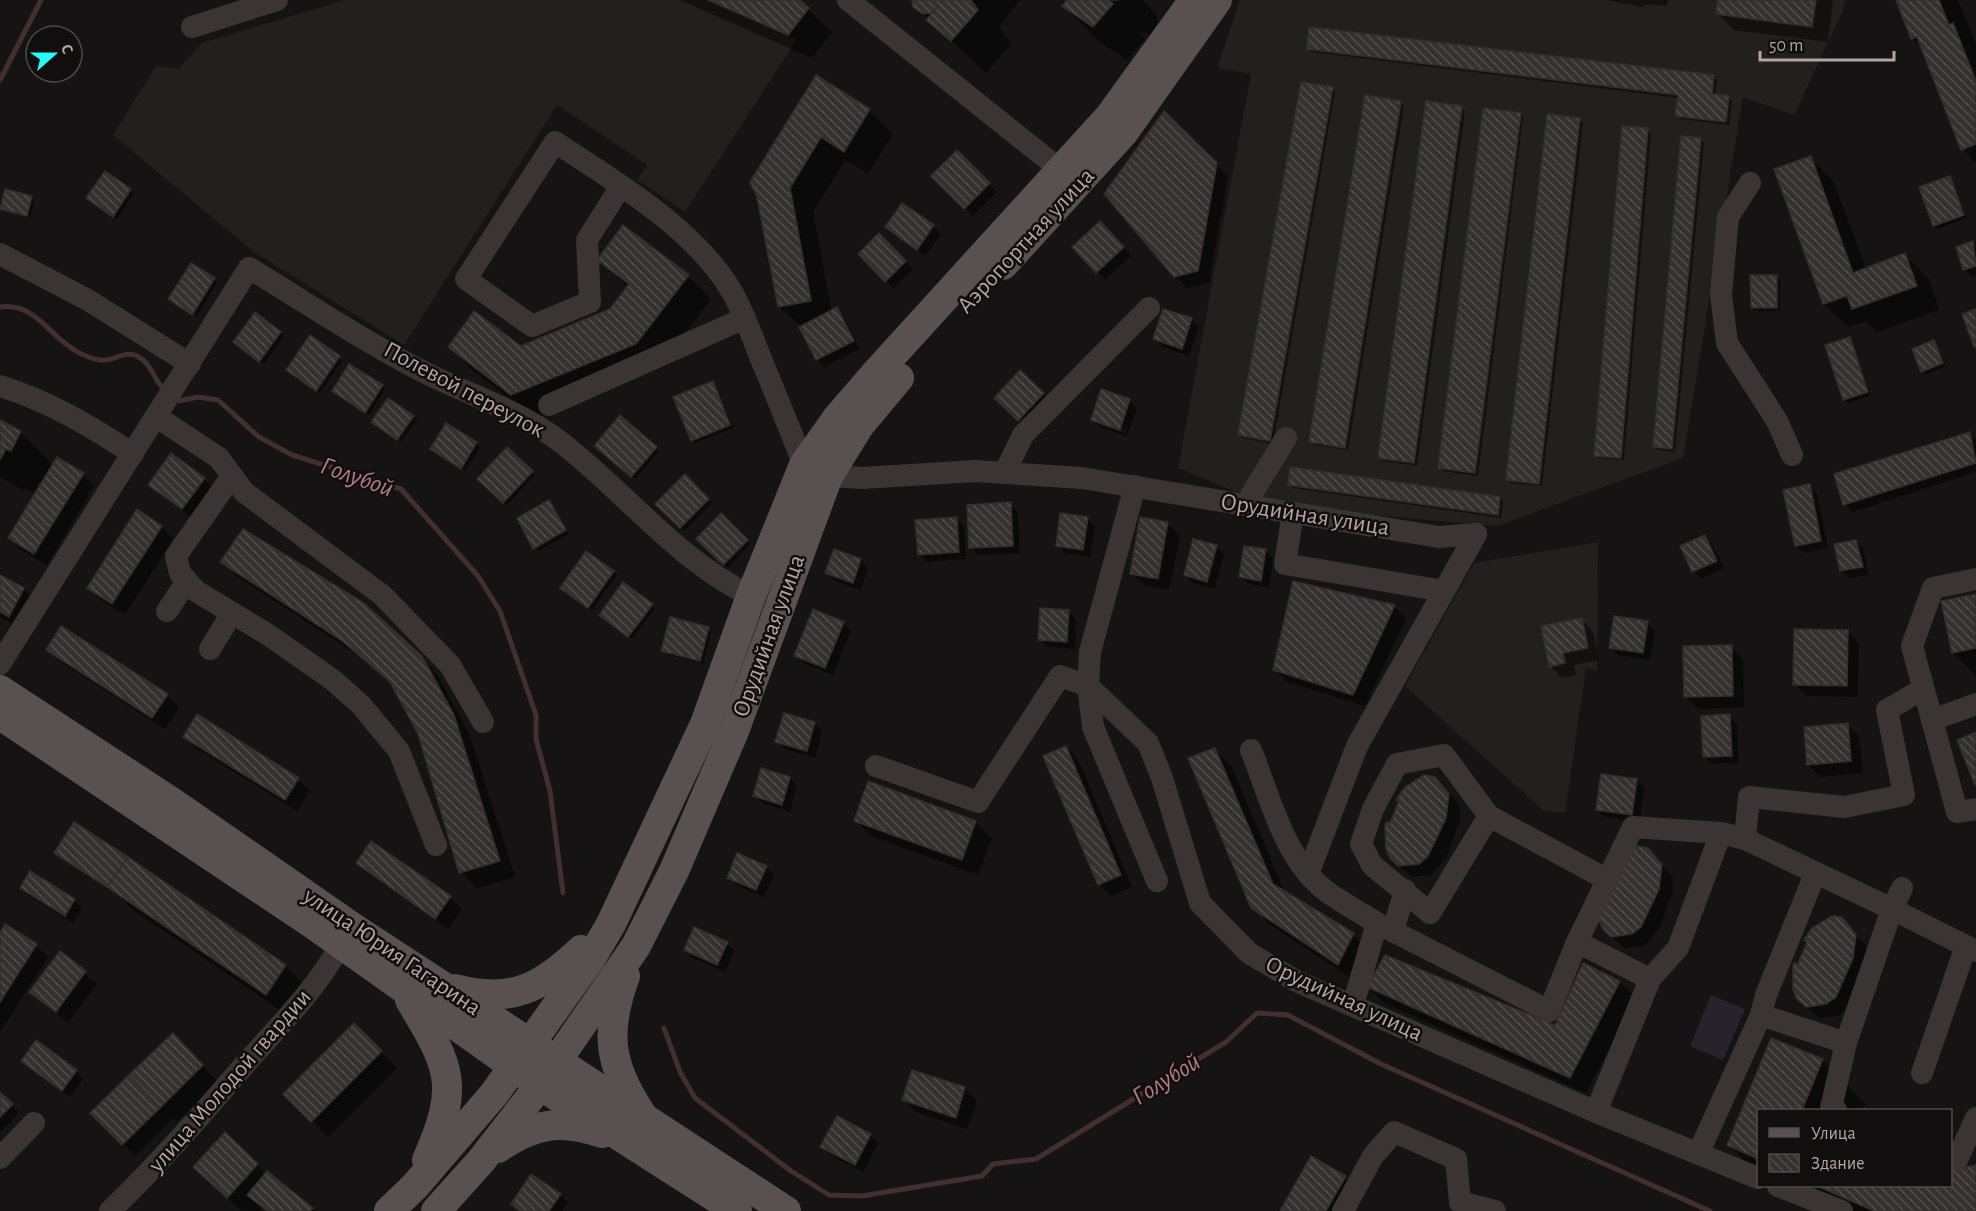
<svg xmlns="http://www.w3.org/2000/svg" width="1976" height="1211" font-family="'Alegreya Sans',sans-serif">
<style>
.built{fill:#22201f}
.garden{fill:#27232d}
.shadow{fill:#0007;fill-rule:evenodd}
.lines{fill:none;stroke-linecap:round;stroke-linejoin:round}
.stream{stroke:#432f33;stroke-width:5}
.building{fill:url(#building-back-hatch);stroke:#312e2d;stroke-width:1.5}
.minor{stroke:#3a3534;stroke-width:22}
.major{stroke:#595150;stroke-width:30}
.labels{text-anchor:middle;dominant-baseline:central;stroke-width:5;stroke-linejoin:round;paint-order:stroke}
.street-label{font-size:24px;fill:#b6a4a4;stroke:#100e0e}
.water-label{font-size:26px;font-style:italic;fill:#b37985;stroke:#100e0e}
</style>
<defs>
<pattern id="building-back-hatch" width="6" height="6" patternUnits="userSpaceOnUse" patternTransform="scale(1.5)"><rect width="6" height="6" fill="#343130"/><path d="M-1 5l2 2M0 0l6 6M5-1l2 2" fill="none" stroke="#4f4c4b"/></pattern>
</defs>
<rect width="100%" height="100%" fill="#151313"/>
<g class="built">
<path d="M345,0H708L797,39L685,212L637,180L647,165L557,105L404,345L254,252L113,135L156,66L179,68L202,43Z"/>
<path d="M1240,0H1845L1842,13L1794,115L1743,97L1683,458L1497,526L1338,512L1234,491L1178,468L1251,74L1217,68Z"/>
<path d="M1598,542L1597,671L1586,668L1565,813L1544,811L1405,686L1474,563Z"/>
</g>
<path class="garden" d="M1711,995L1745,1009L1723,1060L1690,1046Z"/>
<g class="shadow">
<path d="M680,0H797L832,32L812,58Z"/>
<path d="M914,0H1020L999,27L1011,44L986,73L914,6Z"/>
<path d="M1068,0H1142L1157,16V24L1151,34L1139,33L1145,39L1127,60L1097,40L1064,6Z"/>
<path d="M1606,0H1668L1667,6L1647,4L1642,7Z"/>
<path d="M1720,0H1833L1828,42L1734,30L1718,14Z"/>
<path d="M1898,0H1958L1976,44V163L1963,149L1923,49L1913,39Z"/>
<path d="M1309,49L1714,76L1717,80L1715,96L1728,98L1732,101L1729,125L1680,119L1677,116L1679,98L1312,52Z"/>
<path d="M817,77L869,110L893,134L868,174L845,160L813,212L832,312L837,309L844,317L860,349L824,367L817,359L801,327L780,307L759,197Z"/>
<path d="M1332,89L1335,92L1273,444L1243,438L1239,435Z"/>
<path d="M1400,103L1404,106L1348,450L1314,445L1310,441Z"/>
<path d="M1461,108L1465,111L1417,466L1383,461L1380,458Z"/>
<path d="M1165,113L1228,176L1209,283L1187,288L1175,276Z"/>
<path d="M1520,114L1523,118L1478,476L1443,471L1439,468Z"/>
<path d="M1579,120L1583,123L1542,486L1511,483L1507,479Z"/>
<path d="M1647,130L1651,133L1624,460L1599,458L1596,455Z"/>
<path d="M1700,140L1704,143L1675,452L1658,450L1654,447Z"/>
<path d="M957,152L997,192L973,216L933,176Z"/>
<path d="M1810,158L1834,182L1866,269L1905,255L1929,279L1939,310L1877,332L1866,321L1848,327L1824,304L1776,170Z"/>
<path d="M105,173L134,193L117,219L91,202Z"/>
<path d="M1950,178L1967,218L1938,229L1934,225Z"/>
<path d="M31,197L34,201L30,218L2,208Z"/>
<path d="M1100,223L1131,256L1105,280L1074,247Z"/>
<path d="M933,226L941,234L925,256L887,227Z"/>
<path d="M879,235L913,269L893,288L860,254Z"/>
<path d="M1972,243L1976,246V276L1972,277L1965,269Z"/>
<path d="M599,260L688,276L711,299L660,367L536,418L473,371L450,347L520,348L611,311L628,287Z"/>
<path d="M1776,276L1780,280V311H1756L1752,308Z"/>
<path d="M214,279L217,283L197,316L172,300Z"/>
<path d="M256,315L284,336L264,364L238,345Z"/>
<path d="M1191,319L1199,327L1189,356L1163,347L1155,339Z"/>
<path d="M311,338L342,361L320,393L292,373Z"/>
<path d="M1850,339L1871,395L1848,403L1844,399Z"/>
<path d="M1934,342L1946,366L1925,375L1922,371Z"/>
<path d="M1020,372L1051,401L1026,427L996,398Z"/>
<path d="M712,383L733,428L695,443L692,440Z"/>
<path d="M382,386L385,389L369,415L334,391Z"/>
<path d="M1129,400L1137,408L1127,436L1100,427L1093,420ZM1100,421L1127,430L1126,433L1100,425Z"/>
<path d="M413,417L417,420L401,442L377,425Z"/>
<path d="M0,422L20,432L54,466L83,475L94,486L47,565L21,550L9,538L43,483L40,481L34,492L25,488L24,491L0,476Z"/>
<path d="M1970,434L1976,440V472L1852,512L1844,504Z"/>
<path d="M476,443L480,447L465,471L432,449Z"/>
<path d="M656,448L659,451L635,479L599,449Z"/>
<path d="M507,449L535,475L507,505L479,479Z"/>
<path d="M685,476L712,503L684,531L657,504Z"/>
<path d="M204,479L216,491L195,520L150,485Z"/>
<path d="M1289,485L1500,498L1503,501L1501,518L1293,488Z"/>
<path d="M1809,486L1817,494L1828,548L1804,553L1796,546Z"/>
<path d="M549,502L569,534L538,551L535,548Z"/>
<path d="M1010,504L1018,512L1020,553L978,555L971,548Z"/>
<path d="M721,515L750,544L728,568L698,539Z"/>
<path d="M1087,518L1095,526L1090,557L1065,553L1057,545Z"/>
<path d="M956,519L964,527L966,559L927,562L919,554Z"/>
<path d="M1168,524L1180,536L1169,590L1143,585L1131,573Z"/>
<path d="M162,527L173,539L125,615L101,600L89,588Z"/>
<path d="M1705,536L1712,544L1724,568L1701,579L1694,571Z"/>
<path d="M1856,541L1863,549L1869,575L1849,578L1842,570Z"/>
<path d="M1216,547L1224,554L1215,588L1193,583L1185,575Z"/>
<path d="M835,551L861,560L868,568L861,590L835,581L827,573Z"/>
<path d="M1266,551L1273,558L1269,588L1248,584L1240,576Z"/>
<path d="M222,561L420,657L437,674L469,733L515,877L477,888L461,872L420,734L394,686L359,656L238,577Z"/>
<path d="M613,572L617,575L592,610L565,591Z"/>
<path d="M0,577L24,589L35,601L22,628L0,617Z"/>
<path d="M1294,583L1394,606L1406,618L1365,706L1287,682L1275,670Z"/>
<path d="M1976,595V675L1953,653Z"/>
<path d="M652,605L655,608L632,639L604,618Z"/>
<path d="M1069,612L1076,619L1075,649L1047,647L1040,639Z"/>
<path d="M1582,620L1593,632L1599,660L1574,665L1576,675L1562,678L1550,666Z"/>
<path d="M843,623L851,631L833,675L803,663L796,655Z"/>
<path d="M1647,623L1655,630L1650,660L1618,655L1611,647Z"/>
<path d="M708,629L711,632L703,664L666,654L663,651Z"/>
<path d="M1847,631L1859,643L1858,697L1806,696L1794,684Z"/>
<path d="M1731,647L1743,659L1744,707L1698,709L1686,697Z"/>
<path d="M48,650L167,695L179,707L165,729L59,661Z"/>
<path d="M1729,716L1737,724L1739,763L1712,764L1704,757Z"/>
<path d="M814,723L822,731L815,758L785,749L777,741Z"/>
<path d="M1847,724L1859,736L1863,773L1820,777L1808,765Z"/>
<path d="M185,737L298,779L310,791L297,811L197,749Z"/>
<path d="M1066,747L1078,759L1132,887L1111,896L1099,884Z"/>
<path d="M1215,749L1231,765L1285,893L1353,935L1369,951L1354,980L1269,924L1253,907Z"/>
<path d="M762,770L790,778L797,786L790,812L762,803L755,796Z"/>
<path d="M1425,777L1435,778L1447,790L1460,807V820L1446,858L1431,875L1412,877L1391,857L1401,801L1399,798L1414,782Z"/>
<path d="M1637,780L1644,788L1640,822L1605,817L1597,810Z"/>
<path d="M855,820L976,822L992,838L978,875L871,836Z"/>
<path d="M1647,849L1673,878V891L1659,929L1644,946L1624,948L1604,929Z"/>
<path d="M56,853L285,966L309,989L290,1017L133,910L116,893Z"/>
<path d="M358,863L450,898L462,909L448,929L370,874Z"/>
<path d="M766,867L774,875L764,897L736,885L728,877Z"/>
<path d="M30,874L74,900L82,908L73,923L29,896L21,888Z"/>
<path d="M1832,917L1842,919L1868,948L1854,998L1839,1016L1819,1018L1798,998V966L1808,942L1806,938L1821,922Z"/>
<path d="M6,926L36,946L48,957L0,1032V935Z"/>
<path d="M727,943L734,951L725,972L693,958L686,950Z"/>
<path d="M60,953L97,984L68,1023L31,992Z"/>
<path d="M1584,965L1620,982L1636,998L1586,1093L1384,1003L1368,987L1556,1027Z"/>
<path d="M354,1025L397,1068L328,1137L285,1094Z"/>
<path d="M1772,1040L1822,1060L1866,1104L1863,1110H1758V1174L1729,1145Z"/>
<path d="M189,1051L218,1082L177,1122L173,1118L135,1156L92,1113Z"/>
<path d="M31,1068L76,1071L83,1079L70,1097Z"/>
<path d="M913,1071L965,1089L977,1101L967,1129L916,1112L904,1100Z"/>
<path d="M0,1094L19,1112L0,1133Z"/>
<path d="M225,1134L266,1174L314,1211H265L262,1209L260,1211H241L195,1167Z"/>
<path d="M870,1135L878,1143L863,1172L830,1155L822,1147Z"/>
<path d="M1976,1167V1211H1823L1770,1186H1950Z"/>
<path d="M1345,1177L1361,1193L1351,1211H1282Z"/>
<path d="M560,1195L568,1202L562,1211H519L513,1204Z"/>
</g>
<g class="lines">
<g class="stream">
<path d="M0,80L41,0"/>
<path d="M0,307C35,302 49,336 76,351C82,355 95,360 102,360C115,361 125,350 137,356C153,364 153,381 166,391"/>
<path d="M173,397L179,401L198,397L218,400L259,437L292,455L401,489L478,576L500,611L536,715V739L550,791L563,893"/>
<path d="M664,1028L680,1072L695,1098L791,1171L829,1195L862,1196L982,1176L993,1164L1036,1159L1226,1042L1257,1013L1288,1015L1381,1064L1710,1211"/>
</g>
</g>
<g class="building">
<path d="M708,0H800L809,8L788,35Z"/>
<path d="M912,0H971L978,10L951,41L926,20L939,5L931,13L923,14L913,7Z"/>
<path d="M1067,0H1118H1107L1113,4L1093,27L1062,6Z"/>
<path d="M1718,0H1816L1812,27L1716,14Z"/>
<path d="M1896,0H1939L1949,25L1953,23L1976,81V144L1961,150L1917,37L1911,39Z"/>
<path d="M1309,27L1714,75L1712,94L1729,96L1726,122L1675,116L1678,95L1307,49Z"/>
<path d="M816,75L870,109L844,152L821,137L790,188L811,301L778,307L757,197L750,182Z"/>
<path d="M1301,82L1333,87L1270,441L1238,435Z"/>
<path d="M1365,95L1401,101L1345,448L1309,442Z"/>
<path d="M1426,101L1462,106L1414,463L1378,458Z"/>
<path d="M1483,108L1521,113L1475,473L1438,468Z"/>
<path d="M1164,111L1217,163L1198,271L1174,277L1104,194Z"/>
<path d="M1547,114L1580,118L1539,484L1506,480Z"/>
<path d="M1622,126L1648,128L1621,458L1594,456Z"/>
<path d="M1681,136L1701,138L1672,449L1653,447Z"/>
<path d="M957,150L990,183L964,209L931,176Z"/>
<path d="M1811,156L1853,273L1905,253L1917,286L1852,309L1847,296L1823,304L1774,169Z"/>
<path d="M105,171L131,189L113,217L86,198Z"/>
<path d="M1950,176L1964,215L1933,226L1919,187Z"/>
<path d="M5,189L32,196L27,216L0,209Z"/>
<path d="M902,203L934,225L917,250L885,227Z"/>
<path d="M1100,221L1124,247L1096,273L1072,247Z"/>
<path d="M623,225L689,275L636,344L511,395L448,347L474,311L521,346L610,309L629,284L597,260Z"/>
<path d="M879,233L906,261L885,282L858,254Z"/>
<path d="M1973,241L1976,266L1963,270L1956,247Z"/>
<path d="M191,263L215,278L192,315L168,299Z"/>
<path d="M1750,275H1777V308H1751Z"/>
<path d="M837,307L854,341L816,360L799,327Z"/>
<path d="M1163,309L1192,318L1182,349L1153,339Z"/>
<path d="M1976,309V347H1974L1962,314Z"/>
<path d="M255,312L281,332L259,362L233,342Z"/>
<path d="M310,335L340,356L316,391L286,370Z"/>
<path d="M1850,337L1868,392L1843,400L1825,345Z"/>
<path d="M1934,340L1943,363L1921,372L1912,349Z"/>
<path d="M349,364L383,385L365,413L332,391Z"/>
<path d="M1020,370L1044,393L1018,421L994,398Z"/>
<path d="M713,381L730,425L691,441L673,397Z"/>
<path d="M1101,389L1130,399L1120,430L1091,420Z"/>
<path d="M388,398L414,416L397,440L371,422Z"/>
<path d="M620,415L657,447L631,477L594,446Z"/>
<path d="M0,420L21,431L11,451L6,449L0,460Z"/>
<path d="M446,423L477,442L461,469L430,449Z"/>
<path d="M1970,432L1976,463L1843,505L1834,474Z"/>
<path d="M507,447L533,471L503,503L477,479Z"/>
<path d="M171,453L205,478L182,509L148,485Z"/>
<path d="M57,457L84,473L34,554L8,538Z"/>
<path d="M1290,467L1500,497L1498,515L1288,485Z"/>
<path d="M685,474L709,499L680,528L655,504Z"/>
<path d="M1810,484L1821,541L1795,546L1783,490Z"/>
<path d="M549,500L566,530L533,549L517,518Z"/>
<path d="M1011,502L1013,546L969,548L967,505Z"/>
<path d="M137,509L162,526L112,604L87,588Z"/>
<path d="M721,513L748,540L723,565L696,539Z"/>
<path d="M1060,513L1088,517L1083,550L1056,546Z"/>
<path d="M957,517L959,552L918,555L915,520Z"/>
<path d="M1140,517L1168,522L1158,579L1130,574Z"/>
<path d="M243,529L364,603L422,656L454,715L500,861L459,873L418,734L390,682L341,640L220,562Z"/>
<path d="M1705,535L1717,561L1692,572L1680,546Z"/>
<path d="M1193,539L1217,545L1207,582L1184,575Z"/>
<path d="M1856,540L1863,567L1840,571L1834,544Z"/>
<path d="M1244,546L1266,549L1261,581L1239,577Z"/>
<path d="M834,549L861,559L853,583L825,573Z"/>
<path d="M586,551L614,571L588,608L560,588Z"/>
<path d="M0,575L24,588L9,617L0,612Z"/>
<path d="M1293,581L1395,605L1353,695L1273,670Z"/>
<path d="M623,582L653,604L628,637L599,615Z"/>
<path d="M1976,594V648L1952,653L1941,601Z"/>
<path d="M1040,608L1069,610L1067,642L1038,640Z"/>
<path d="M813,609L844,622L825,668L794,656Z"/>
<path d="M1614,616L1648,621L1643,653L1609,648Z"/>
<path d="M670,617L709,627L700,661L661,651Z"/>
<path d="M1582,618L1588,648L1563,653L1565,663L1549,667L1541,626Z"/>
<path d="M61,626L168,694L152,718L46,650Z"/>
<path d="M1794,629L1848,630L1847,686L1793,685Z"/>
<path d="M1732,645L1733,696L1684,697L1683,646Z"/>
<path d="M784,713L815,722L807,751L775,742Z"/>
<path d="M197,714L299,778L285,800L183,737Z"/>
<path d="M1730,714L1732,756L1703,757L1701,716Z"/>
<path d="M1848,723L1851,761L1807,765L1804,727Z"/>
<path d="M1976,732V785H1975L1957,740Z"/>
<path d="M1066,746L1121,875L1098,885L1043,756Z"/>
<path d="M1215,748L1273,884L1354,933L1338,965L1251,908L1188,758Z"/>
<path d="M761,768L790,777L782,805L753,796Z"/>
<path d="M1601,774L1637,779L1632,815L1596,810Z"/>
<path d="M1424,775L1435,777L1449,794L1446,818L1428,856L1419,864L1398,866L1390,858L1386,849L1385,825L1387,822L1390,823L1399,801L1396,800L1405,787Z"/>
<path d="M868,781L976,821L962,860L854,821Z"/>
<path d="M74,822L128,857L107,887L54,853Z"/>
<path d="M371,841L451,896L435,919L356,863Z"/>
<path d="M1637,846L1648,848L1662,865L1659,889L1641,927L1632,934L1611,937L1603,929L1599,920L1625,851Z"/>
<path d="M737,853L767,866L756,890L727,878Z"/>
<path d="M128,857L286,965L266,995L107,887Z"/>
<path d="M30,871L75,899L65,916L20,888Z"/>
<path d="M1832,916L1842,917L1856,935L1853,958L1836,997L1826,1004L1806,1007L1797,999L1793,989V966L1794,963L1798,964L1807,942L1804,940L1812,928Z"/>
<path d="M5,924L37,944L0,1002V933Z"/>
<path d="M694,927L728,942L717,965L684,950Z"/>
<path d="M60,951L86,971L56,1012L29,992Z"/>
<path d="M1385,955L1555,1025L1583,963L1620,981L1570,1078L1367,987Z"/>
<path d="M354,1023L382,1051L311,1122L283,1094Z"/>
<path d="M173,1033L203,1065L160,1108L129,1075Z"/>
<path d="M1771,1038L1823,1059L1802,1110H1758V1159L1727,1145Z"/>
<path d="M36,1040L77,1070L62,1091L21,1061Z"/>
<path d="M912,1070L965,1087L956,1118L902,1100Z"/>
<path d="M129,1075L160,1108L122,1145L90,1113Z"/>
<path d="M0,1092L13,1104L0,1117Z"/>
<path d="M837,1116L871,1134L855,1165L820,1147Z"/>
<path d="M225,1132L258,1164L227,1198L193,1167Z"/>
<path d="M1311,1156L1346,1176L1326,1211H1280Z"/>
<path d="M1976,1165V1211H1874L1817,1186H1950V1170Z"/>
<path d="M267,1171L313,1208L310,1211H267L247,1195Z"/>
<path d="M531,1174L561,1194L549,1211H520L511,1204Z"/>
</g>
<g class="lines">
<g class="minor">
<path d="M848,0L1062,171"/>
<path d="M192,27L277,0"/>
<path d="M1750,183L1728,217L1721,295L1727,343L1777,421L1792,455"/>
<path d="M621,186L587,240L590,302L532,326L466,279L555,142C614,181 695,228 732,292C744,313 752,336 761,359C776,394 790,430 804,465L828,476L862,478L975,471L1082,478L1439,537L1476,534"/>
<path d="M0,254L88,300L190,364"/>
<path d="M0,386C49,401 90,426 133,454"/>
<path d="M549,405L745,318"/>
<path d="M157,417L219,458L244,492L382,595L450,665L483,722"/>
<path d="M1005,472L1023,435L1149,308"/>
<path d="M232,476L176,556L180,573L196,591L267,634L333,680L361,705L399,751L436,845"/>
<path d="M1135,486L1090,652L1088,686L1148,743L1162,778L1200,903L1249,953L1296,981L1596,1112L1758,1178"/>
<path d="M1245,505L1286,438"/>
<path d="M1293,513L1285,564L1444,591"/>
<path d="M1976,579L1933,588L1912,646L1957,812L1976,809"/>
<path d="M167,611L187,581"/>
<path d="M210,649L232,613"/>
<path d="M0,664L249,268C304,301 359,339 416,368C463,393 515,408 558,440C624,490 675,559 751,596"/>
<path d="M1932,720L1976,704"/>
<path d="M1251,750C1270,797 1284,859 1326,891C1342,903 1360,912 1377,923L1353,1005"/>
<path d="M876,766L978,802L1060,676L1088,686L1093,727L1157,881"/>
<path d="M1489,816L1444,755L1397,764L1373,809L1361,844L1372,865L1430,913L1489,816L1608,880"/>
<path d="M1745,839L1749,797L1844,807L1904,795L1887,710L1923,689"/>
<path d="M1308,874L1357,746L1476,534"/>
<path d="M1902,888L1892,909L1976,951"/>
<path d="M1377,923L1549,1011L1577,942L1633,827L1721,833L1745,839L1892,909L1846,1043L1761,1015L1766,995L1815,874"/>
<path d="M1393,931L1405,890"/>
<path d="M1577,942L1650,979"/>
<path d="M1922,1073L1966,946"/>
<path d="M1836,1110L1831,1108L1846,1043"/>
<path d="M1596,1112L1650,979L1678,948L1721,833"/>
<path d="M1698,1154L1761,1015"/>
<path d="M1950,1157L1957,1160L1976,1118"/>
<path d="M0,1158L34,1123"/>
<path d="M1778,1186L1842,1211"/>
<path d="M110,1211C159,1164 203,1113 247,1062C280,1025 317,988 341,944"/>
<path d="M1343,1211L1373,1156L1394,1132L1456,1159L1460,1202L1495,1211"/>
</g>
<g class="major">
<path d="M1003,265L1123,133L1217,0"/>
<path d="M0,690L173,803L352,927L786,1211"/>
<path d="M2,716L313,924L540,1085L737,1211"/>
<path d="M625,976C605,1031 608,1063 640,1112"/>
<path d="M455,989C511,1004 541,988 581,950"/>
<path d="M410,1000C451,1068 460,1085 427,1160"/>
<path d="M498,1148C535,1123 560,1119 602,1133"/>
<path d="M389,1211L415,1186L494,1094L591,958L611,924L705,724L751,596L804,465L838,417L876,373L1110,116L1194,0"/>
<path d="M436,1211L481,1161L540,1085L636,946L674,871L734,731L828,476L859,426L899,378"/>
</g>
</g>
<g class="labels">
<g class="street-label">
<text transform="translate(1026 241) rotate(-47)">Аэропортная улица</text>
<text transform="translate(464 390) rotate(28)">Полевой переулок</text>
<text transform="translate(1305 515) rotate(9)">Орудийная улица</text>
<text transform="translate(769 636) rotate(-70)">Орудийная улица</text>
<text transform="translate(392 952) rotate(34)">улица Юрия Гагарина</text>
<text transform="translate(1344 999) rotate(25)">Орудийная улица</text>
<text transform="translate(230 1081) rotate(-49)">улица Молодой гвардии</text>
</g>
<g class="water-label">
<text transform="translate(357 477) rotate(19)">Голубой</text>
<text transform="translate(1166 1079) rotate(-32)">Голубой</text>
</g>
</g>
<rect x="1757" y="1109" width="195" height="78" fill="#100e0e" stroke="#524a4a" stroke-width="1.5"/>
<rect x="1769" y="1128" width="30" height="9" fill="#595150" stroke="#524a4a" stroke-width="1.5"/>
<text x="1811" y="1139" font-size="18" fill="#b6a4a4">Улица</text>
<rect x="1769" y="1154" width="30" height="18" fill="url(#building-back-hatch)" stroke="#524a4a" stroke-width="1.5"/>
<text x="1811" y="1169" font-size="18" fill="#b6a4a4">Здание</text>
<g transform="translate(54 54) rotate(69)"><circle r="28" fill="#100e0e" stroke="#524a4a" stroke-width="1.5"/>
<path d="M0-4.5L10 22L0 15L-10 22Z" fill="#26faf7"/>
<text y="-9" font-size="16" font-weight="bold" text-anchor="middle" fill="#b6a4a4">С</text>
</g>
<path d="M1760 51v9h134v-9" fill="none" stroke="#b6a4a4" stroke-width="3"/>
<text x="1769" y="51" font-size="18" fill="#b6a4a4" stroke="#100e0e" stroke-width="4.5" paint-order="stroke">50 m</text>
</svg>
